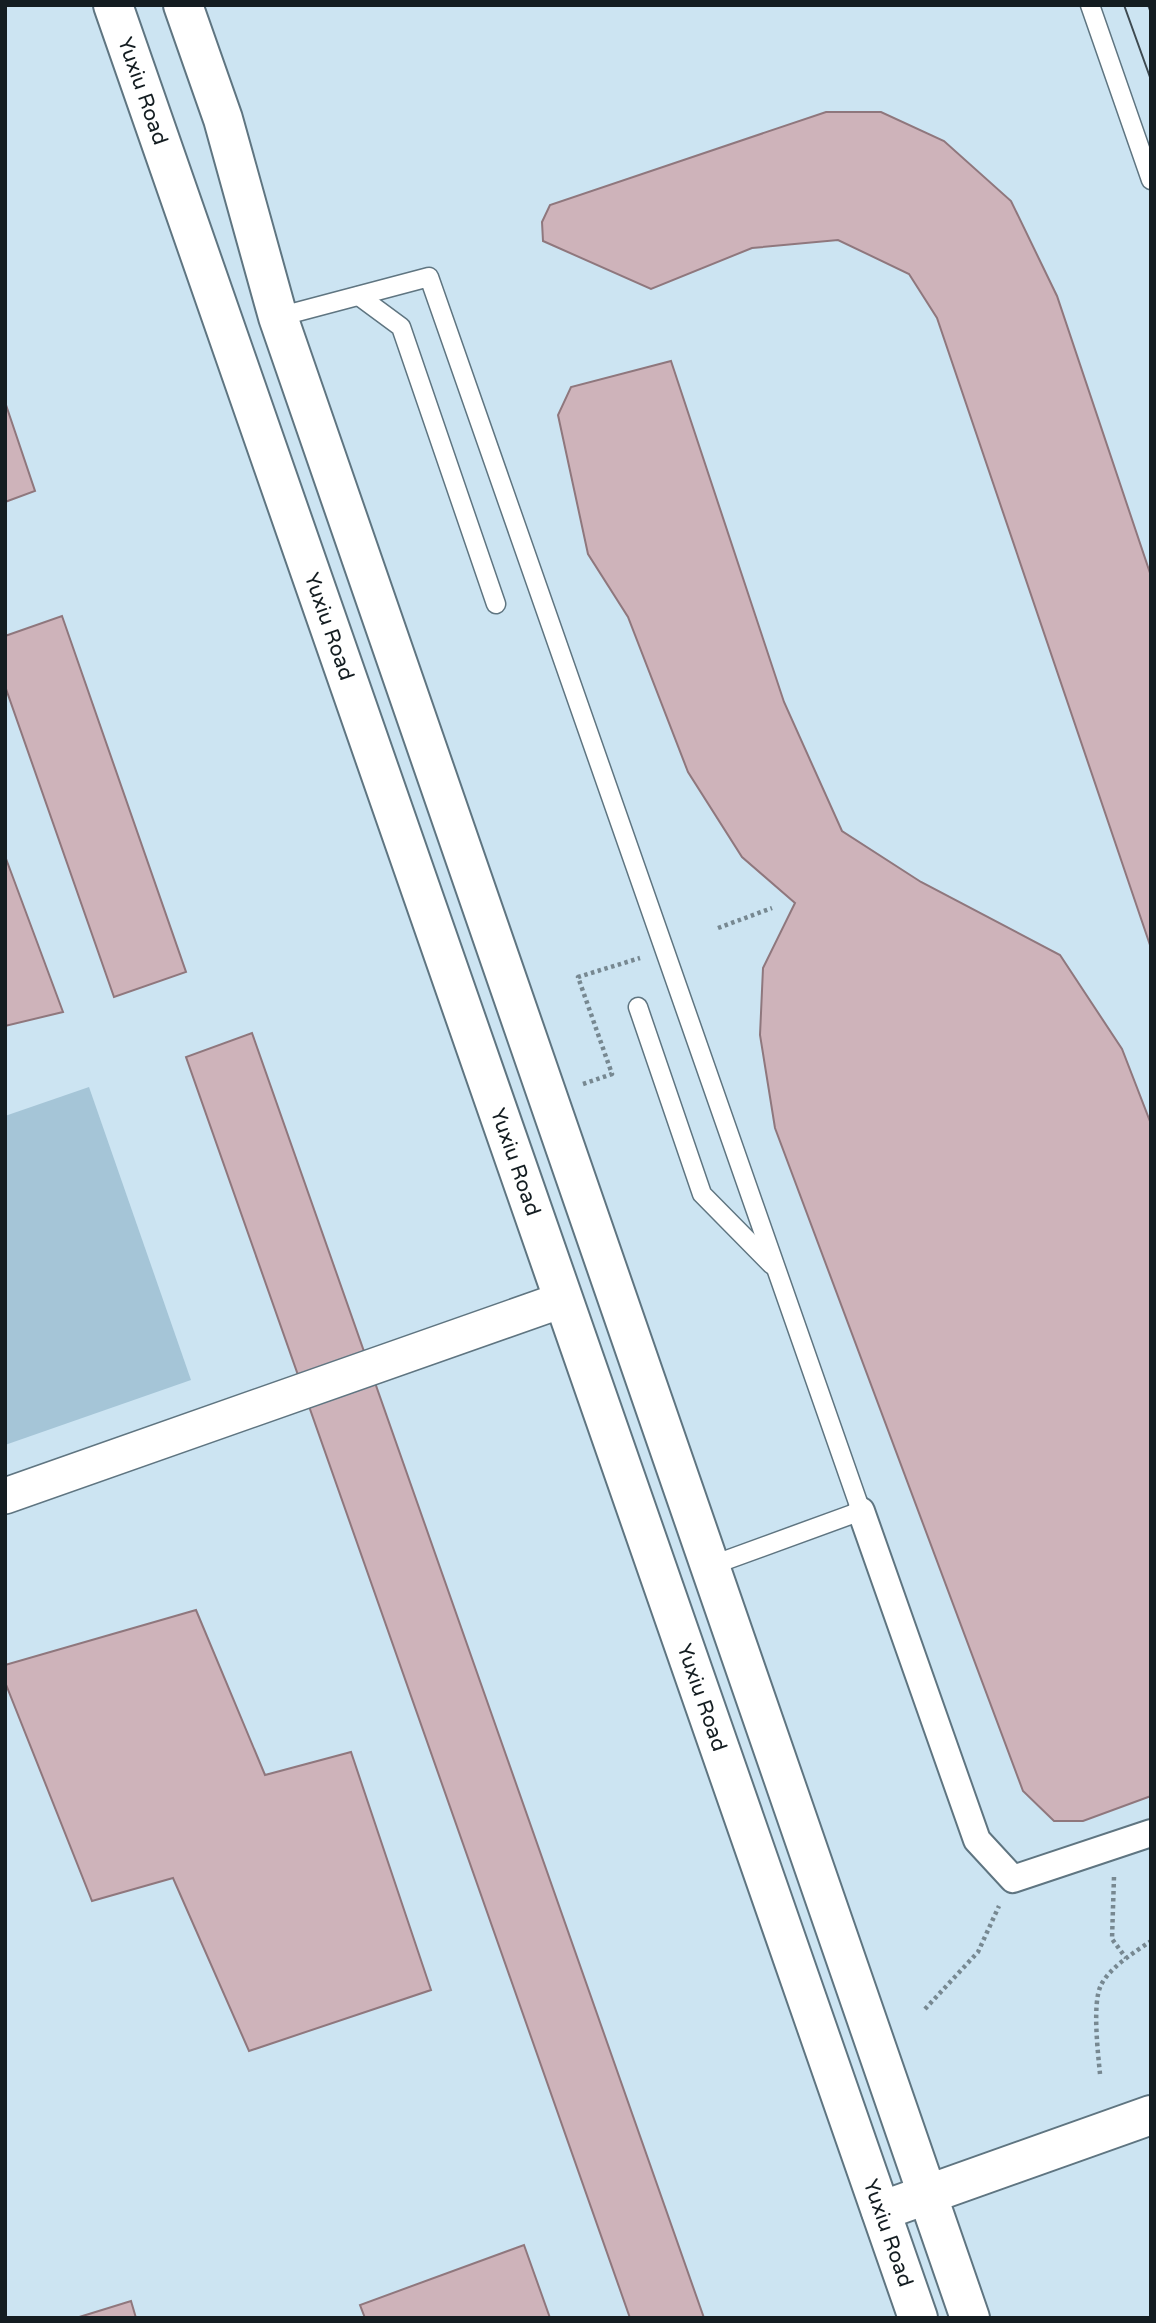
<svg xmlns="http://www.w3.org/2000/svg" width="1156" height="2323" font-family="'Varela Round',sans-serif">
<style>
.green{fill:#a5c5d7}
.building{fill:#ceb3ba;stroke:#8f777d;stroke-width:2}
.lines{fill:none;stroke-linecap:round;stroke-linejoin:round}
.service-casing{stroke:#5f7581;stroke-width:21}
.pedestrian-casing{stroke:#5f7581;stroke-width:30}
.minor-casing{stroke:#5f7581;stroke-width:38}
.tertiary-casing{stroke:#5f7581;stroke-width:42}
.secondary-casing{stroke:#5f7581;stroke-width:42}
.path{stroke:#778891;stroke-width:4.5;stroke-dasharray:3.5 3.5;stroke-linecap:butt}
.service{stroke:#fff;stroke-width:18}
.pedestrian{stroke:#fff;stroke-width:26}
.minor{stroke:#fff;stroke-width:35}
.tertiary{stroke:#fff;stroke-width:38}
.secondary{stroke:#fff;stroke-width:38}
.tram{stroke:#3e4a51;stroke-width:2}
.labels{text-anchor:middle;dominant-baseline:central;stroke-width:5;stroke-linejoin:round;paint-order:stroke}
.street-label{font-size:21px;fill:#141d21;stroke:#fff}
</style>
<rect width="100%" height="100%" fill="#cce4f2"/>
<path class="green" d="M89,1087L191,1380L5,1445V1116Z"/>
<g class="building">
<path d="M826,112H881L944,141L1011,201L1057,296L1151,576V948L937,318L909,274L838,240L752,248L651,289L543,241L542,222L550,205Z"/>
<path d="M671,361L784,702L842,831L921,882L1060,955L1122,1049L1151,1124V1796L1083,1821H1054L1023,1791L775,1128L760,1035L763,968L795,903L742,857L688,772L628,617L588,554L558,415L571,387Z"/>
<path d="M5,402L35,491L5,502Z"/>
<path d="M62,616L186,972L114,997L5,686V636Z"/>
<path d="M5,856L63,1012L5,1026Z"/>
<path d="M252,1033L704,2318H630L186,1057Z"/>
<path d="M196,1610L265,1775L351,1752L431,1990L249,2051L173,1878L92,1901L5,1682V1665Z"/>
<path d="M524,2245L550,2318H365L360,2305Z"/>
<path d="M131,2301L136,2318H76Z"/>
</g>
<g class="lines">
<g class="service-casing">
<g id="service">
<path d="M1090,5L1151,180"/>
<path d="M359,296L401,327L496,604"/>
<path d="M278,317L429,277L861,1511L710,1566"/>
<path d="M638,1007L702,1194L772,1265"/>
</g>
</g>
<g class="pedestrian-casing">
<path id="pedestrian" d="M861,1511L977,1840L1013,1879L1151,1833"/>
</g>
<g class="minor-casing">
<path id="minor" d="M5,1496L562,1300"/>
</g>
<g class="tertiary-casing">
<path id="tertiary" d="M881,2211L1151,2115"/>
</g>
<g class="secondary-casing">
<g id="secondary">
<path id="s1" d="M113,5L918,2318"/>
<path d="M183,5L223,119L278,317L970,2318"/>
</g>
</g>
<g class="path">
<path d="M718,928L772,908"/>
<path d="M583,1084L612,1074L578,977L640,958"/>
<path d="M1114,1877L1112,1939L1126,1958"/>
<path d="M925,2009L978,1952L999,1906"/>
<path d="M1100,2074C1098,2053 1092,2003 1101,1985C1110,1967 1135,1952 1151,1941"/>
</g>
<use href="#service" class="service"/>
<use href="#pedestrian" class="pedestrian"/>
<use href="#minor" class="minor"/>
<use href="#tertiary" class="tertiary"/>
<use href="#secondary" class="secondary"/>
<g class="tram">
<path d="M1124,5L1151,80"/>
<path d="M1148,5L1151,13"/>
</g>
</g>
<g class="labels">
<g class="street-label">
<text stroke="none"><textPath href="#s1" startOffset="91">Yuxiu Road</textPath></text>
<text stroke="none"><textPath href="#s1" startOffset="658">Yuxiu Road</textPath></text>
<text stroke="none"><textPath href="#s1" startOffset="1225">Yuxiu Road</textPath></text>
<text stroke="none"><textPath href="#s1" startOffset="1792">Yuxiu Road</textPath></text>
<text stroke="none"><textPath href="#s1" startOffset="2359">Yuxiu Road</textPath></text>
</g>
</g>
<rect width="1156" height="2323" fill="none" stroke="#141d21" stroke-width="14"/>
</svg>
